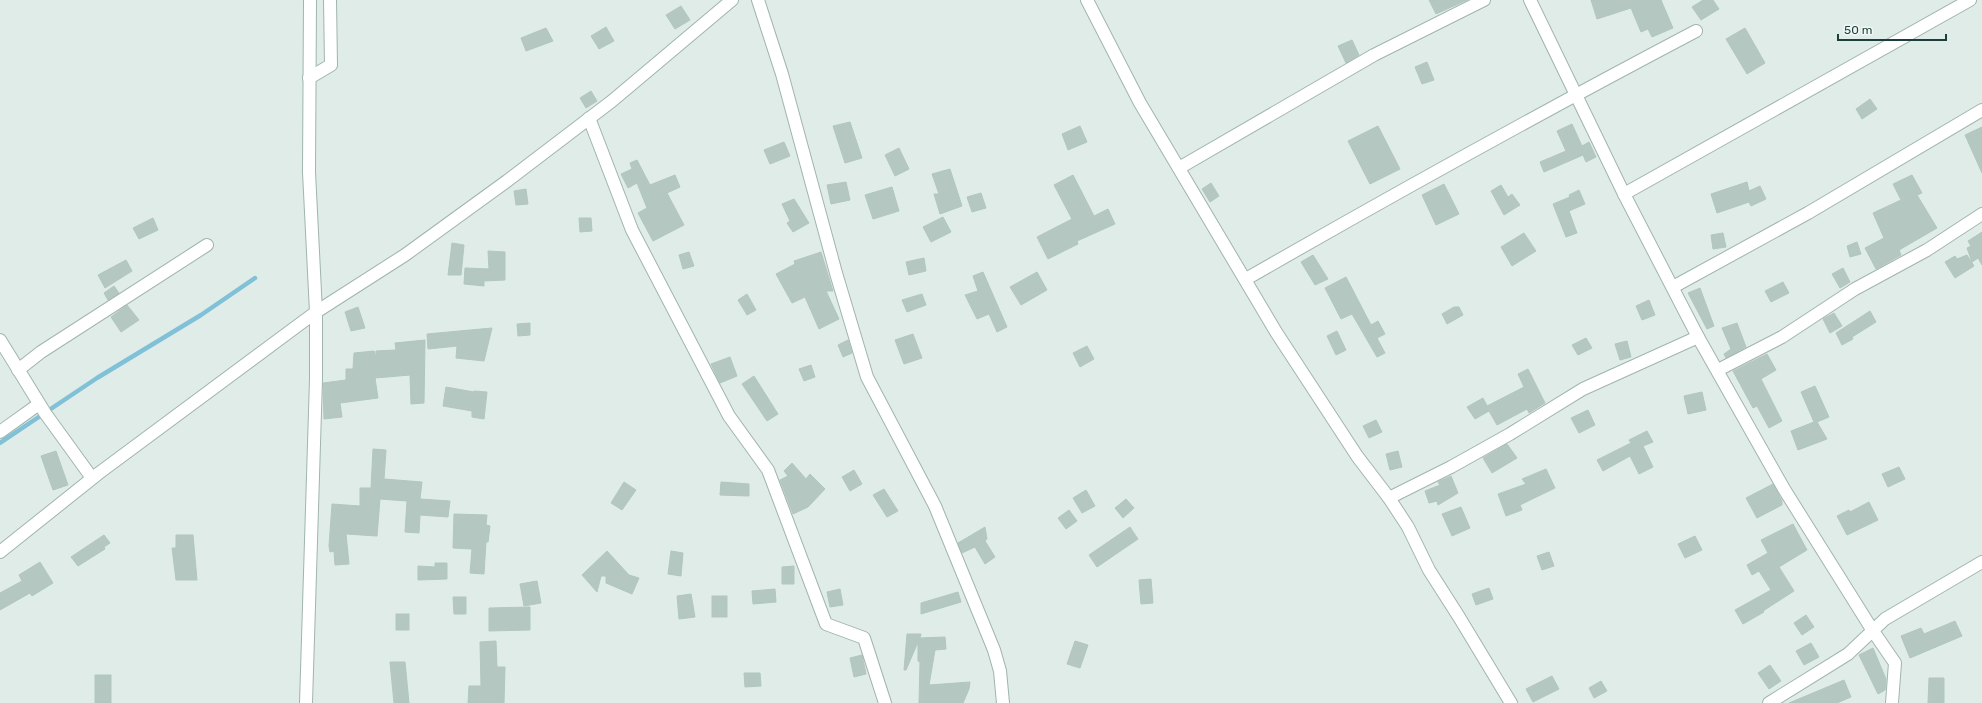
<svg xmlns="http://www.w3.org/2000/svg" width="1982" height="703" font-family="Rubik,sans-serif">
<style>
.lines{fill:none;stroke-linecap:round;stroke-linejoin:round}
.stream{stroke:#80c1d8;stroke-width:4.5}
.building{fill:#b4c7c1;stroke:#b1c7c0}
.minor-casing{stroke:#a1b4b0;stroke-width:14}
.minor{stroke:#fff;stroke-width:12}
</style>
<rect width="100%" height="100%" fill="#dfece8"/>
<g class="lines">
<path class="stream" d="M0,443L97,378L201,315L255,278"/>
</g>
<g class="building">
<path d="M1429,0H1467L1436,14Z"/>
<path d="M1591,0H1661L1673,28L1652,37L1648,29L1641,32L1631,8L1597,19Z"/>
<path d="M1703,0H1713L1719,9L1701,20L1692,7Z"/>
<path d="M681,6L690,20L675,29L666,15Z"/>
<path d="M606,27L614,41L599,49L591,36Z"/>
<path d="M546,28L553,41L526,51L521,38Z"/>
<path d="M1745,28L1765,63L1747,74L1726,39Z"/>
<path d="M1352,40L1359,55L1346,63L1338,46Z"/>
<path d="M1427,62L1434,80L1422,84L1415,67Z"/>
<path d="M591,91L597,101L586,108L580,98Z"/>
<path d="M1870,99L1877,109L1862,119L1856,109Z"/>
<path d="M850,122L862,158L845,163L833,126Z"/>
<path d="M1572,124L1582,146L1589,142L1596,157L1586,162L1583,155L1544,172L1540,162L1566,151L1557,131Z"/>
<path d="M1080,126L1087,142L1068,150L1062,134Z"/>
<path d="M1378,126L1400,169L1370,184L1348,141Z"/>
<path d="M1982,127V173L1965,135Z"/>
<path d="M784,142L790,156L770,164L764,150Z"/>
<path d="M899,148L909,169L895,176L885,155Z"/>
<path d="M637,160L650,185L675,175L680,187L667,193L684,225L653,241L638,213L647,208L637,183L628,188L621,174L632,169L630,163Z"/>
<path d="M950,169L962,206L940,214L934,194H939L932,174Z"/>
<path d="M1073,175L1094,216L1108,209L1115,224L1077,241L1078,244L1048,259L1037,237L1072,219L1054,185Z"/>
<path d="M1912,175L1922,193L1917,195L1937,228L1899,250L1901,255L1876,269L1865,248L1884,238L1873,213L1901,200L1893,184Z"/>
<path d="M846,182L850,200L831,204L827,185Z"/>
<path d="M1747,182L1749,191L1760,186L1766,199L1751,206L1749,202L1717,213L1711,194Z"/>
<path d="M1211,183L1219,196L1210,202L1202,189Z"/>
<path d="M1444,184L1459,214L1436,225L1422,195Z"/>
<path d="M1501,185L1508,197L1512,194L1520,205L1504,215L1491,191Z"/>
<path d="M892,187L899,211L873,219L865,195Z"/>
<path d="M526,189L528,204L516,205L514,191Z"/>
<path d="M1579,190L1585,204L1569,211L1577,233L1566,237L1553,204L1570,197L1569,195Z"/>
<path d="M981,193L986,208L972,212L967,197Z"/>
<path d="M794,199L809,223L793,232L787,223L790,221L782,204Z"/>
<path d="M943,217L951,232L931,242L923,227Z"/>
<path d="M153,218L158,230L139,239L133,228Z"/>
<path d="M579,218H591L592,231L580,232Z"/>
<path d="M1982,232V265L1978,258L1972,262L1967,248L1971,246L1968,241Z"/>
<path d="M1524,233L1536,251L1512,266L1501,247Z"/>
<path d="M1723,233L1726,247L1713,249L1711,235Z"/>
<path d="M1857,242L1861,254L1850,257L1847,246Z"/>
<path d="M452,243L464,245L461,275H448Z"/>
<path d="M488,251L505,252V280L484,281V286L464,284L465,268L489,269Z"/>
<path d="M689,252L694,266L683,269L679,255Z"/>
<path d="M821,252L833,291H826L839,319L819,329L805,297L792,303L776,274L795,264L794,261Z"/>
<path d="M1313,255L1328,279L1315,285L1301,262Z"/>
<path d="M1967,255L1974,266L1955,278L1945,262L1955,256L1957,259Z"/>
<path d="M924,258L926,271L909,275L906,262Z"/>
<path d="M126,260L132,271L105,288L98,275Z"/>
<path d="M1843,268L1850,282L1840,288L1832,274Z"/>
<path d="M983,272L1007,327L997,332L989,314L977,319L965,295L978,291L973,276Z"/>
<path d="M1037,272L1047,290L1021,305L1010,287Z"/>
<path d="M1346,277L1371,325L1378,321L1385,334L1377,338L1385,353L1377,357L1352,314L1341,319L1325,288Z"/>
<path d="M1783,282L1789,293L1771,302L1765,291Z"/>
<path d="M114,286L119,293L108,300L104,293Z"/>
<path d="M1700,288L1714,326L1707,329L1688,293Z"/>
<path d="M747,294L756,310L747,315L738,300Z"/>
<path d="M922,294L926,305L907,312L902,300Z"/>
<path d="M1649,300L1655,315L1642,320L1636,306Z"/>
<path d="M127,305L139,320L121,332L111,317Z"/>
<path d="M358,307L365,328L351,331L345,312Z"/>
<path d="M1454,307H1459L1463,315L1447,324L1442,314Z"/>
<path d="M1870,311L1876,322L1852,337L1853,339L1842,345L1836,333Z"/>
<path d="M1834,313L1842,326L1830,333L1823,319Z"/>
<path d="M530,323V335L518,336L517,324Z"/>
<path d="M1737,323L1746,347L1726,358L1724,354L1731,349L1722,328Z"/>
<path d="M492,328L484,361L456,358L457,346L428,349L427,334Z"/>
<path d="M1337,331L1346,350L1336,355L1327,336Z"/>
<path d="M913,334L922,358L904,364L895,340Z"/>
<path d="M1586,338L1592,348L1578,355L1572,345Z"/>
<path d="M425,340L424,403L411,404L410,375L375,378L378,398L340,403L342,417L324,419L323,383L346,380V369H353L354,353L374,351L376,357V351L396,350L395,343Z"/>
<path d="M848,340L852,353L843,357L838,345Z"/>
<path d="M1627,341L1631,357L1620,360L1615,344Z"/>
<path d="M1087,346L1094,359L1080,367L1073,353Z"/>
<path d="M1767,354L1776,370L1761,379L1782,421L1769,428L1757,406L1753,408L1733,371Z"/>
<path d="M730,357L737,376L720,383L711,364Z"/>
<path d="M811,365L815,377L804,381L799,369Z"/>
<path d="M1528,369L1545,403L1529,413L1527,409L1497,425L1489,411L1475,419L1467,407L1483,398L1487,406L1524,387L1518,374Z"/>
<path d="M754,376L778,414L767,421L742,384Z"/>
<path d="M1815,386L1829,417L1817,422L1827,439L1798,450L1791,431L1814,422L1801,392Z"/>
<path d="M446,387L474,392V391L487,392L484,419L472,417V411L443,406Z"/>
<path d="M1702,392L1706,410L1688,414L1684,396Z"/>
<path d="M1588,410L1595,425L1579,433L1571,418Z"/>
<path d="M1376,420L1382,432L1369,438L1363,426Z"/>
<path d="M1647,431L1653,442L1643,446L1653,467L1639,474L1630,456L1603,471L1597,460L1631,443L1629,440Z"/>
<path d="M1507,444L1517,458L1492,473L1483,458Z"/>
<path d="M373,449L386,450L384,479L422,482L420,499L450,501L448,517L420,515L419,533L405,532L407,501L380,499L377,536L346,534L349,564L335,565L334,551L330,552L329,546L332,504L360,506V488H371Z"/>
<path d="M56,451L68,485L53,490L41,456Z"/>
<path d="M1398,451L1402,467L1390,470L1386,454Z"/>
<path d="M792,463L806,479L810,474L825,489L808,507L793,514L780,480L788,476L784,471Z"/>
<path d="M1899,467L1905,479L1888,487L1882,474Z"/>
<path d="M1546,469L1555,488L1520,505L1522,510L1506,516L1498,494L1526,484L1522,479Z"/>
<path d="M854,470L862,484L850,491L842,477Z"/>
<path d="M1451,476L1458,493L1438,505L1437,501L1429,503L1425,491L1440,485L1438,482Z"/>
<path d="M624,482L636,490L622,510L611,503Z"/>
<path d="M721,482L749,484V496L720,495Z"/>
<path d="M1773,484L1782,501V505L1757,518L1746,498Z"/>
<path d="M884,489L898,511L887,517L873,495Z"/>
<path d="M1086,490L1095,506L1082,513L1073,498Z"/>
<path d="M1126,499L1134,508L1123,518L1115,508Z"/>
<path d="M1869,502L1878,520L1847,535L1837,516L1849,510L1850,512Z"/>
<path d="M1461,507L1470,528L1452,536L1442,514Z"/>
<path d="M1069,510L1077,521L1066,529L1058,518Z"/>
<path d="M454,514L487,515L486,525L490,526L488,542H486L484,574L470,573L472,549L453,548Z"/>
<path d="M1793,524L1807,550L1779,567L1794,591L1763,611L1764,612L1743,624L1735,610L1771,590L1759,571L1752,575L1747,565L1768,553L1761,540Z"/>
<path d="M985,527L987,539L985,541L995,557L985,564L975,547L962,553L958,543Z"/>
<path d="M1130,527L1138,539L1097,567L1089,555Z"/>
<path d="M104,535L110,543L104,547L105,549L78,566L71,557Z"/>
<path d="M176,535H193L197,580H176L172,548H176Z"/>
<path d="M1695,536L1702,550L1685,558L1678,544Z"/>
<path d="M607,551L629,575L639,578L632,594L606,583V576H601L597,592L582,575Z"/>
<path d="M671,551L683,553L681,576L668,574Z"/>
<path d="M1549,552L1554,566L1542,570L1537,556Z"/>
<path d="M40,562L53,583L32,596L30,593L0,610V593L22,581L19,575Z"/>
<path d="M435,563H447V579L418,580V566L435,567Z"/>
<path d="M794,566V584H782V567Z"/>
<path d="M1151,579L1153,603L1141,604L1139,580Z"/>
<path d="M537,581L541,603L524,606L520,584Z"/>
<path d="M1489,588L1493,599L1476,605L1472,594Z"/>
<path d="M775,589L776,602L753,604L752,591Z"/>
<path d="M840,589L843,605L830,607L827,592Z"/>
<path d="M958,592L961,602L921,614V603Z"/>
<path d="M691,594L695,617L679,619L677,596Z"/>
<rect x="712" y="596" width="15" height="21"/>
<path d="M453,597H466V614H454Z"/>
<path d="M530,607V630L489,631V608Z"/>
<rect x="396" y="614" width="13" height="16"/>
<path d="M1806,615L1814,627L1802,635L1794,623Z"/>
<path d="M1955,621L1962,636L1910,658L1901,636L1921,628L1924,634Z"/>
<path d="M907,634H921L920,638L945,637L946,649L935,650L929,685L970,682L969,689L963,703H919L920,662L918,661V642L906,670H904Z"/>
<path d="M496,641L497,667H505L504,703H468L469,686H481L480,642Z"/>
<path d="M1075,641L1088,645L1080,668L1067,664Z"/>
<path d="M1811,643L1819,657L1804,665L1796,651Z"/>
<path d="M1873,648L1886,679L1885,690L1878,694L1859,655Z"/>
<path d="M862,655L866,674L854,677L850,658Z"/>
<path d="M390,662H405L409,703H394Z"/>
<path d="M1770,665L1781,681L1769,689L1758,673Z"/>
<path d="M744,673H760L761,686L745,687Z"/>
<rect x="95" y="675" width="16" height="28"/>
<path d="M1552,676L1559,689L1533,702L1526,689Z"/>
<path d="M1929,678H1944V703H1928Z"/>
<path d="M1844,680L1851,697L1837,703H1789Z"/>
<path d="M1601,681L1607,691L1594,698L1589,688Z"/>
</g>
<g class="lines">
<g class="minor-casing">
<g id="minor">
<path d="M758,0L782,74L836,273L867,377L935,506L994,650L1000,671L1003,703"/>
<path d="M1087,0L1140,103L1276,332L1357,456L1389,498L1408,527L1429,570L1459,617L1511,703"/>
<path d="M1530,0L1624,194L1698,337L1784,489L1873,631L1895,663L1892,703"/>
<path d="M309,78L331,65L330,0"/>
<path d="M589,118L632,230L729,416L768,470L826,624L864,638L885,703"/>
<path d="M1179,168L1374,55L1484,0"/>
<path d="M1624,194L1970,0"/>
<path d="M1246,279C1394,194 1544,111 1696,31"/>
<path d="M1673,287L1808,213L1982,110"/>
<path d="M0,340L45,413L92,478"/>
<path d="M18,370L41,352L207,245"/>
<path d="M1718,370L1782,337L1855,289L1927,250L1982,214"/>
<path d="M0,432L39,404"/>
<path d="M1389,498L1451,467L1510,434L1583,389L1698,337"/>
<path d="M0,552L99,473L316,312L405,255L507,181L612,101L732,0"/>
<path d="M306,703L316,379V312L309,172L310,0"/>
<path d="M1769,703L1848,654L1885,619L1982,562"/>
</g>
</g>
<use href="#minor" class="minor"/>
</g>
<path d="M1838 34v6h108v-6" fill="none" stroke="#1e3e39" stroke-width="2"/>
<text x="1844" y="34" font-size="12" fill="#1e3e39" stroke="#f0f8f5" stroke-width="3" paint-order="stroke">50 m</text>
</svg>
